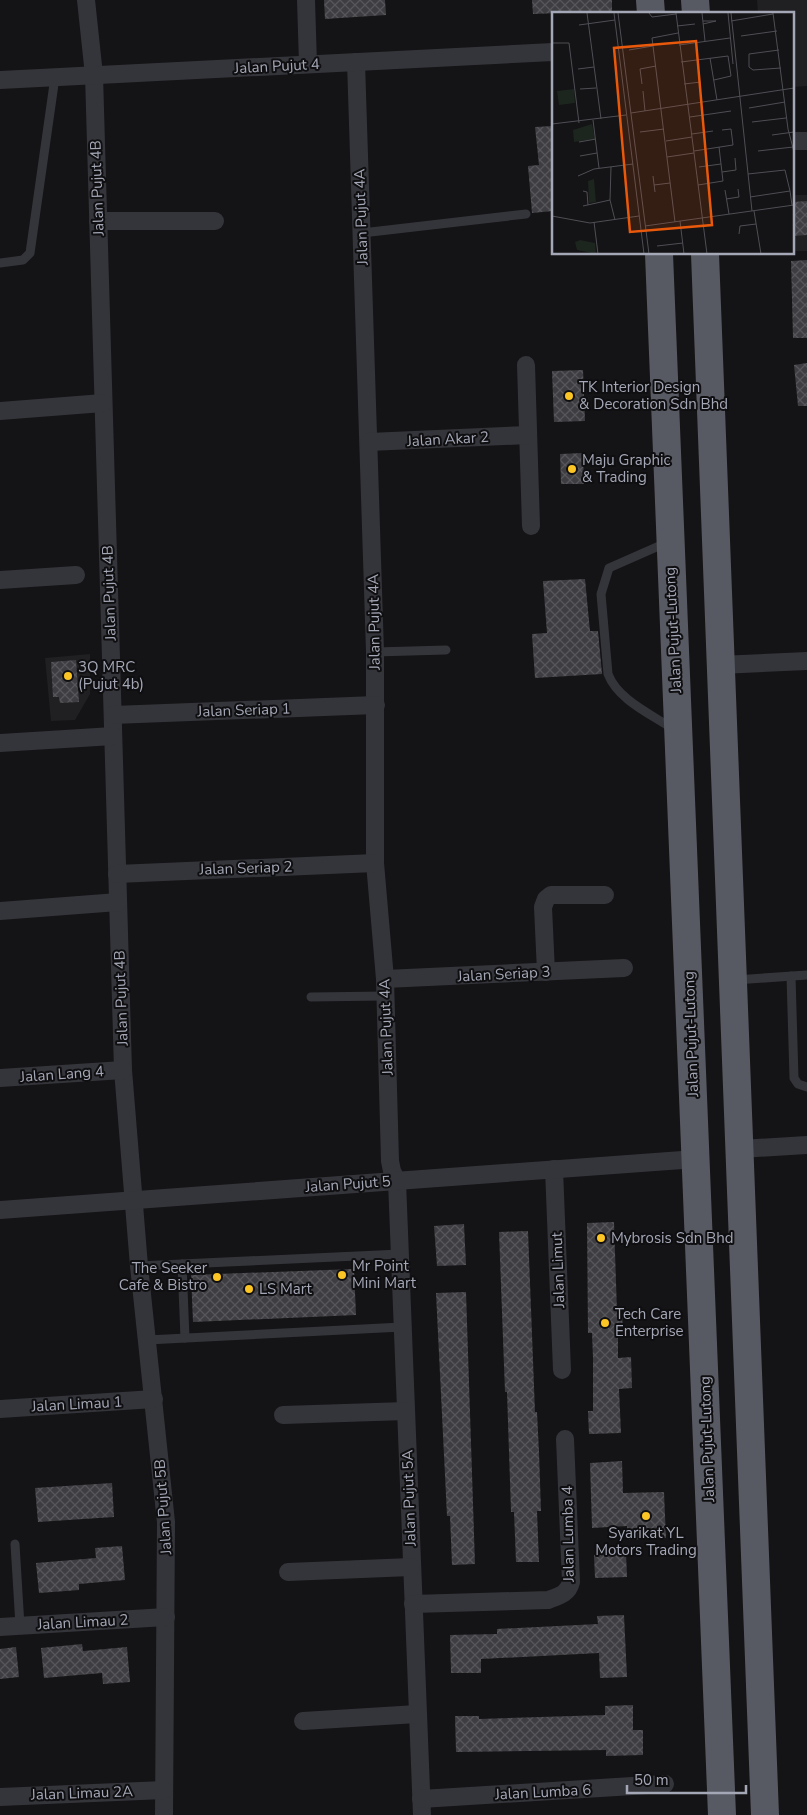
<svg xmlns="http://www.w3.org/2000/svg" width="807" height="1815" font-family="'Nunito Sans',sans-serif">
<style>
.built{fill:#201f22}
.building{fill:url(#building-cross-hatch)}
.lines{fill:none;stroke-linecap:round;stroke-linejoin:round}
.service{stroke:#34353a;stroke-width:9}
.minor{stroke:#34353a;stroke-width:18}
.trunk{stroke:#585a63;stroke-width:28}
.poi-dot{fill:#fbc525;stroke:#0f0e10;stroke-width:2}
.labels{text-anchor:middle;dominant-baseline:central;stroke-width:4;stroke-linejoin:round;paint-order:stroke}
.street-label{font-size:15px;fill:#a4a8b6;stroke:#0f0e10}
.poi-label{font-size:15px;fill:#a4a8b6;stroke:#0f0e10;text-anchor:start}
.inset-road{fill:none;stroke:#4e4f55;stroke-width:1}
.view{fill:#e8590c;fill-opacity:0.15;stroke:#e8590c;stroke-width:2.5}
.inset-edge{fill:none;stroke:#a4a8b6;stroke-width:2.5}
</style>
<defs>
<pattern id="building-cross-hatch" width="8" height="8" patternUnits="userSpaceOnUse" patternTransform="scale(1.25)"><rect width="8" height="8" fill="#3e3d42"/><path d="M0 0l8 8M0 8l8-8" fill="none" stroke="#57565b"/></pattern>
</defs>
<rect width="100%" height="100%" fill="#141315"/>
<g class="built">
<path d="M757,0H807V86L793,87V14H758Z"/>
<rect x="793" y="195" width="14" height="56"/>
<path d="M90,654V694L75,720L51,721L45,658Z"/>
</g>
<g class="building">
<path d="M324,0H385L386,15L325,19Z"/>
<path d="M532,0H612V11L533,14Z"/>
<path d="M553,126V211L532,213L528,166L539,165L535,127Z"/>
<path d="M807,201V235L793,236V202Z"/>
<path d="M807,260V338H793L791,261Z"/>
<path d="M807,363V406H798L794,365Z"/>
<path d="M583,370L585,421L554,422L552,371Z"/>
<path d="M583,453L584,484H561L560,454Z"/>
<path d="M585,579L590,631H598L602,674L535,678L532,634L547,633L543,581Z"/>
<path d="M76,660L79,702L60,703L59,697H53L51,662Z"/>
<path d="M614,1222L617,1312H622L623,1334H618V1358L631,1357L632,1388L619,1389L621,1433L589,1434L588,1411H593V1358L592,1333H588L587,1223Z"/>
<path d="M464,1224L466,1265L437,1266L434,1226Z"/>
<path d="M528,1231L535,1412H537L539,1452L541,1511H537L539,1562H516L514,1512H511L507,1392H505L499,1232Z"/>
<path d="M354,1269L356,1315L193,1322L191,1275Z"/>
<path d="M466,1292L475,1564L452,1565L450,1516H447L436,1293Z"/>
<path d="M622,1461L623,1493L664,1492L666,1538L628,1540L627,1526L592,1528L590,1463Z"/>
<path d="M112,1483L114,1517L38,1522L35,1488Z"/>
<path d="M122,1546L125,1580L79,1584V1590L39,1593L36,1563L96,1558L95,1548Z"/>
<path d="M626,1553L627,1577L595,1578L594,1555Z"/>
<path d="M624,1615L627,1677L600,1678L599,1653L481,1659V1673H451L450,1635L497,1634V1629L598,1624L597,1616Z"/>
<path d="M82,1644L83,1651L127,1647L130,1682L103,1684L102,1673L44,1678L41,1648Z"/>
<path d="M16,1647L19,1677L0,1679V1649Z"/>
<path d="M633,1705V1730H643V1755L606,1756V1750L456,1752L455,1716H479V1719L605,1715V1706Z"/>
</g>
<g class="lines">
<g class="service">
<path d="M362,233L526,214"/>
<path d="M0,263L23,260L30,253L55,77"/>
<path d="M668,542L609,568L601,594L608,674C618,700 651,714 673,729"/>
<path d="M375,652L446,650"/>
<path d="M791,976L794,1078L798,1084L807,1087"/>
<path d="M735,980L807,975"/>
<path d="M311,997L385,996"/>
<path d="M182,1264L185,1338"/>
<path d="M139,1266L400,1254"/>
<path d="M147,1340L402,1327"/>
<path d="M15,1544L20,1626"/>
</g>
<g class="minor">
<path d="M86,0L94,75L123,1070L139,1266L166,1522L164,1815"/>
<path d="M306,0L308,64"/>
<path d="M356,62L375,652V863L385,979L390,1161L392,1171L397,1181L422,1815"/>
<path d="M0,80L553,52"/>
<path d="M793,141H807"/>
<path d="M98,221H215"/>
<path d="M526,365L531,526"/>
<path d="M0,411L103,403"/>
<path d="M369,442L528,435"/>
<path d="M0,580L76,575"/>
<path d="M720,665L807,661"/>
<path d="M113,715L376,705"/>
<path d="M0,743L113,736"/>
<path d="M117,874L375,863"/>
<path d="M0,911L118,902"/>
<path d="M546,972L543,907L546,899L551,895H605"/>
<path d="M385,979L624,968"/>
<path d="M0,1078L123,1070"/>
<path d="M741,1149L807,1145"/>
<path d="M554,1169L562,1370"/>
<path d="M0,1210L696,1159"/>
<path d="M0,1409L154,1399"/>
<path d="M283,1415L406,1411"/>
<path d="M288,1572L411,1567"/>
<path d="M413,1604L548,1600C559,1596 568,1594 571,1582L565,1439"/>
<path d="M0,1627L166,1617"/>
<path d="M303,1721L417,1714"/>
<path d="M0,1797L164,1790"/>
<path d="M421,1799L665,1784"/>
</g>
<g class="trunk">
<path d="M650,0L651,14"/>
<path d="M695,0L696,14"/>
<path d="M659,254L722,1815"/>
<path d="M705,254L765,1815"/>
</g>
</g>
<g class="poi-dot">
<circle cx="569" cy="396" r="5"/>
<circle cx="572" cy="469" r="5"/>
<circle cx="68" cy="676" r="5"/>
<circle cx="601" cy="1238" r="5"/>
<circle cx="342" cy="1275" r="5"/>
<circle cx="217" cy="1277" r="5"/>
<circle cx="249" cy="1289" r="5"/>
<circle cx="605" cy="1323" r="5"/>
<circle cx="646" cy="1516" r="5"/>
</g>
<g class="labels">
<g class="street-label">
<text transform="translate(277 66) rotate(-3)">Jalan Pujut 4</text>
<text transform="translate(97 188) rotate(-92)">Jalan Pujut 4B</text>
<text transform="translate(361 217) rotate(-92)">Jalan Pujut 4A</text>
<text transform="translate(448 439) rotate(-3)">Jalan Akar 2</text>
<text transform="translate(109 593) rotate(-92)">Jalan Pujut 4B</text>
<text transform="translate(374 622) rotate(-91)">Jalan Pujut 4A</text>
<text transform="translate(673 630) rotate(-93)">Jalan Pujut-Lutong</text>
<text transform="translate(244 710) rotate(-2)">Jalan Seriap 1</text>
<text transform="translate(246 868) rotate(-2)">Jalan Seriap 2</text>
<text transform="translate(504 974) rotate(-3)">Jalan Seriap 3</text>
<text transform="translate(121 998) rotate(-92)">Jalan Pujut 4B</text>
<text transform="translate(386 1027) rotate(-92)">Jalan Pujut 4A</text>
<text transform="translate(691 1034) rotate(-92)">Jalan Pujut-Lutong</text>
<text transform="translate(62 1074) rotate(-4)">Jalan Lang 4</text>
<text transform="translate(348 1184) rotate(-4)">Jalan Pujut 5</text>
<text transform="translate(558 1270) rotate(-92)">Jalan Limut</text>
<text transform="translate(77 1404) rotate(-3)">Jalan Limau 1</text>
<text transform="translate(707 1439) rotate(-92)">Jalan Pujut-Lutong</text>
<text transform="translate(409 1498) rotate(-92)">Jalan Pujut 5A</text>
<text transform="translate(163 1507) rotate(-94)">Jalan Pujut 5B</text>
<text transform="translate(568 1534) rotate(-91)">Jalan Lumba 4</text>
<text transform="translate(83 1622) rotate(-3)">Jalan Limau 2</text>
<text transform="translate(543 1792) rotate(-3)">Jalan Lumba 6</text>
<text transform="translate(82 1793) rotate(-2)">Jalan Limau 2A</text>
</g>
<g class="poi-label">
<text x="579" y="387">TK Interior Design<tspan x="579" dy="17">&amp; Decoration Sdn Bhd</tspan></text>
<text x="582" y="460">Maju Graphic<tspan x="582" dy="17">&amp; Trading</tspan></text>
<text x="78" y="667">3Q MRC<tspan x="78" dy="17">(Pujut 4b)</tspan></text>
<text x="611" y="1238">Mybrosis Sdn Bhd</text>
<text x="352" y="1266">Mr Point<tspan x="352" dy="17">Mini Mart</tspan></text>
<text x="207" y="1268" text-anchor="end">The Seeker<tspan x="207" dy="17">Cafe &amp; Bistro</tspan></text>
<text x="259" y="1289">LS Mart</text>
<text x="615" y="1314">Tech Care<tspan x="615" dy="17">Enterprise</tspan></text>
<text x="646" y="1533" text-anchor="middle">Syarikat YL<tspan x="646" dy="17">Motors Trading</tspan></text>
</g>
</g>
<g transform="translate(552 12)">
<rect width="242" height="242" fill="#141315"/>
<path d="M22,77L23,91L7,93L5,79ZM42,167L44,190L37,191L36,169Z" fill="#1d251f"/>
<path d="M40,112L43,127L22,130L21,118ZM28,228L43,231L44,242L25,238L23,230Z" fill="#1d251f"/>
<path class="inset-road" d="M35,1L49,107M62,1L92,242M66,1L97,242M97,1L100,5L124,2M124,1L155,242M150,1L153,29M176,1L181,52M179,1L200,199M221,1L236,117L242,140M151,9H164L151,12M179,9L221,2M27,13L63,8M125,14L143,12M189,24L225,19M0,31H17L27,111M127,33L178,26M77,38L101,34M227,38L197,42V55L201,58L229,56M158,46L165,88M129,50L176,44L179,64L162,68M26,57L42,55M90,72L88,57L104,54M132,72L149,70M28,77L44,76M91,79L93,99M197,96L233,90M79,101L242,76M138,105L179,99M41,108L47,156M200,110L234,106M0,112L74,103M88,120L112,117M140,122L161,119M220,123L242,120M114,129L140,125M27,130L44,127M142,139L181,133L179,117L170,118M206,139L241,135M28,144L45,141M115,145L142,141M59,155L58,188L63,208M147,155L169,152M170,160L184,158L183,146M196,162L233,158L238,179M26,164L42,157L81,152M101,164L103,180M102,173L118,171M146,173L171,169L167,135M173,178L177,202M31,179L35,180L36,193M198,185L238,179L240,193M174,187L187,185L186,177M31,194L58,188M202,199L209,242M0,204L38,211L87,204M128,209L132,242M42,210L46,242M123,210L100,26L126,21M93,214L242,193M187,222L188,214L204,212M105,234L131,231"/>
<path class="view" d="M144,29L160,213L78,220L62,36Z"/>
<rect width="242" height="242" class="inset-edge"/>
</g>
<path d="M627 1785v8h119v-8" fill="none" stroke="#a4a8b6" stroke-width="2.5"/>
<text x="634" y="1785" font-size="15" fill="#a4a8b6" stroke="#0f0e10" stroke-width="4" paint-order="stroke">50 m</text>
</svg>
